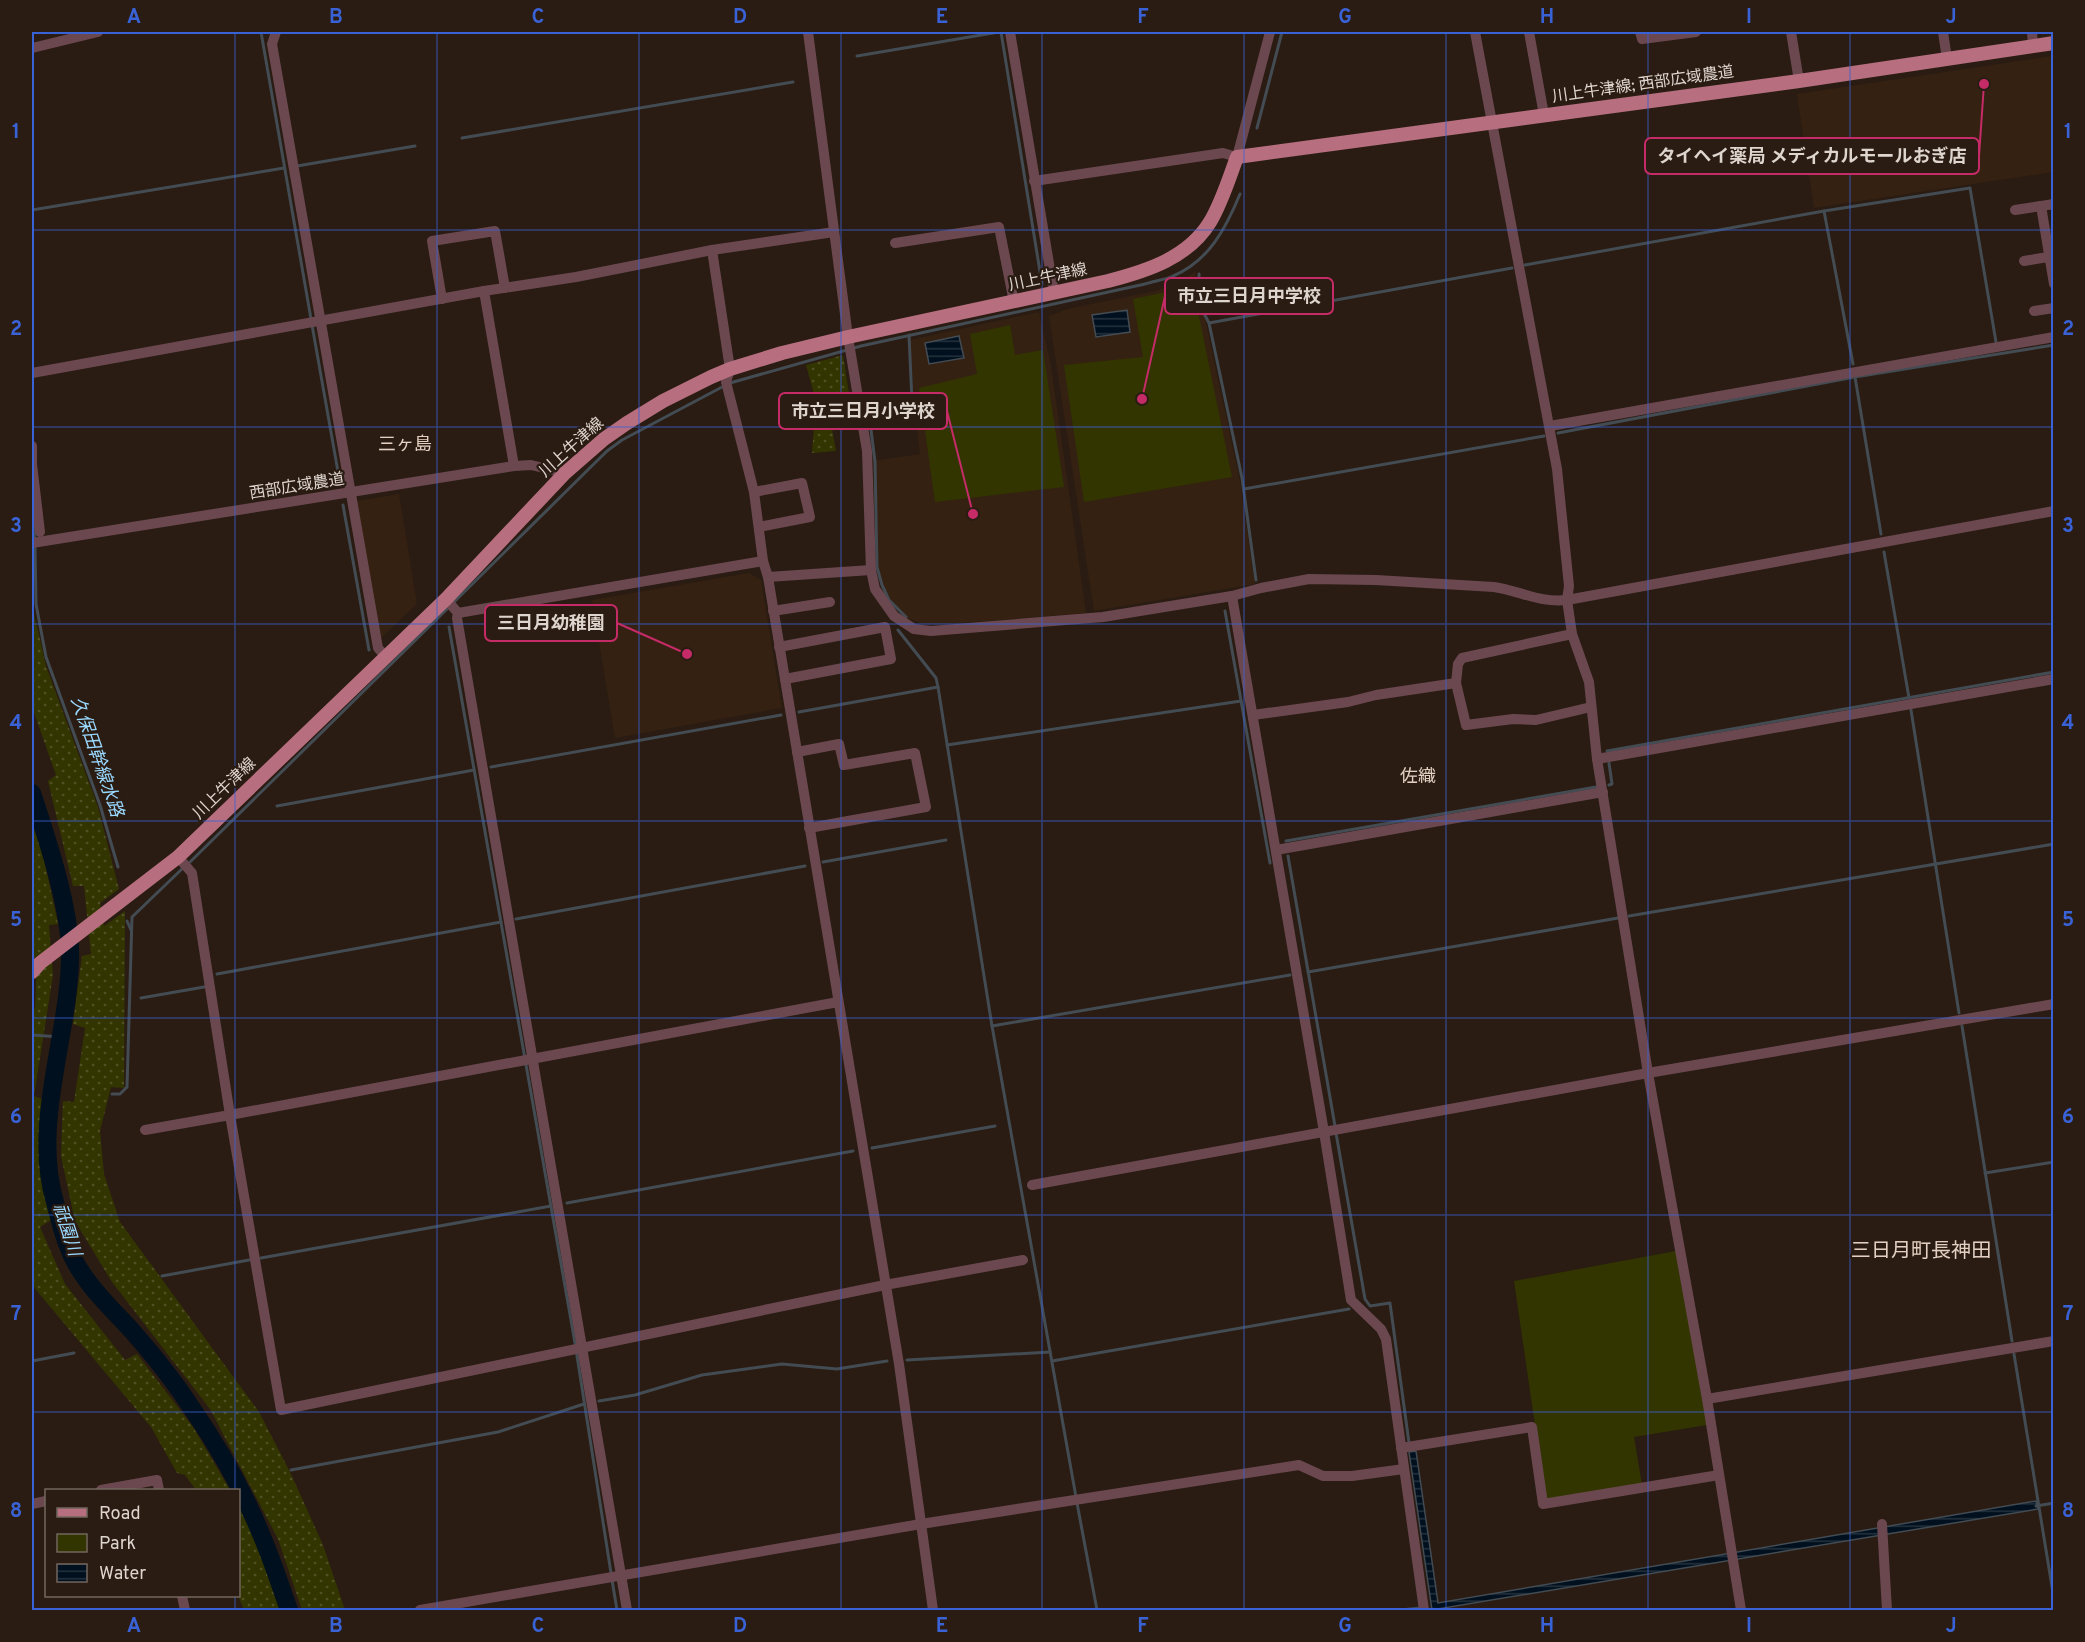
<svg xmlns="http://www.w3.org/2000/svg" width="2085" height="1642" font-family="Overpass,'Noto Sans JP',sans-serif">
<style>
.built{fill:#342112}
.green{fill:url(#green-dots)}
.pitch{fill:#323500}
.water{fill:url(#water-rules);stroke:#434b53;stroke-width:1.5}
.lines{fill:none;stroke-linecap:round;stroke-linejoin:round}
.stream{stroke:#434b53;stroke-width:3}
.river{stroke:#00101e;stroke-width:18}
.minor{stroke:#6b4850;stroke-width:10}
.major{stroke:#b76f80;stroke-width:14}
.grid{fill:none;stroke:#3a62d7;stroke-width:1.5;stroke-opacity:0.55}
.labels{text-anchor:middle;dominant-baseline:central;stroke-width:4.5;stroke-linejoin:round;paint-order:stroke}
.street-label{font-size:16px;fill:#dfd5cf;stroke:#2a1c12}
.neighbourhood-label{font-size:18px;fill:#e3d0c3;stroke:#2a1c12}
.water-label{font-size:18px;font-style:italic;fill:#9ad8ff;stroke:#2a1c12}
.quarter-label{font-size:20px;fill:#e3d0c3;stroke:#2a1c12}
.leader{fill:none;stroke:#c52b67;stroke-width:2}
.callout-dot{fill:#c52b67;stroke:#2a1c12;stroke-width:2}
.callout{fill:#2a1c12;stroke:#c52b67;stroke-width:2}
.callout-label{font-size:18px;text-anchor:middle;font-weight:bold;fill:#dfd5cf}
.neatline{fill:none;stroke:#3a62d7;stroke-width:2}
.grid-label{font-size:20px;text-anchor:middle;font-weight:bold;fill:#3a62d7}
</style>
<defs>
<pattern id="green-dots" width="8" height="8" patternUnits="userSpaceOnUse" patternTransform="scale(1.5)"><rect width="8" height="8" fill="#323500"/><path d="M2 2h.1M6 6h.1" fill="none" stroke="#4f5124" stroke-width="1.8" stroke-linecap="round"/></pattern>
<pattern id="water-rules" width="6" height="5" patternUnits="userSpaceOnUse" patternTransform="scale(1.5)"><rect width="6" height="5" fill="#00101e"/><path d="M0 2.5h6" fill="none" stroke="#25323e"/></pattern>
</defs>
<rect width="100%" height="100%" fill="#2a1c12"/>
<g class="built">
<path d="M2053,56V172L1814,208L1797,94Z"/>
<path d="M1195,272L1240,482L1255,584L1094,611L1049,316L1067,309L1156,291L1177,283Z"/>
<path d="M1039,312L1051,366L1086,613L951,624H923L904,617L889,601L881,587L876,568L873,461L920,454L914,404L910,340Z"/>
<path d="M399,494L417,604L380,639L357,501Z"/>
<path d="M749,573L761,580L782,708L615,738L592,600Z"/>
</g>
<g class="green">
<path d="M843,355L852,413L830,418L836,451L812,453L816,401L806,365Z"/>
<path d="M32,538L33,549L32,604L46,666L98,807L119,889L100,903L104,926L125,911L124,1088L111,1087L100,1131L104,1174L120,1222L259,1412L291,1474L323,1545L345,1610H302L278,1539L210,1409L112,1282L75,1221L61,1156L63,1101L74,1102L85,1028L73,1024L82,956L91,954L84,886H73L48,781L56,775L32,707Z"/>
<path d="M32,815L41,846L58,924L49,925L53,975L34,1096L42,1099L39,1152L51,1220L40,1227L65,1284L125,1360L137,1354L193,1427L230,1490H196L185,1475L177,1473L151,1427L32,1285V1008H35L37,955L32,960Z"/>
<path d="M239,1505L253,1531L280,1610H244L238,1596Z"/>
</g>
<g class="pitch">
<path d="M1192,282L1232,477L1084,502L1064,365L1143,357L1133,299L1171,291Z"/>
<path d="M1010,325L1015,355L1043,350L1064,487L935,502L919,388L977,374L970,334Z"/>
<path d="M1676,1251L1707,1425L1634,1437L1642,1485L1546,1501L1514,1281Z"/>
</g>
<g class="water">
<path d="M1127,310L1130,332L1096,337L1092,315Z"/>
<path d="M959,336L964,358L929,364L925,343Z"/>
<path d="M1416,1451L1438,1603L2036,1501L2038,1509L1432,1610L1409,1452Z"/>
</g>
<g class="lines">
<g class="stream">
<path d="M261,32L311,319"/>
<path d="M1001,32L1042,284"/>
<path d="M857,56L999,32"/>
<path d="M1257,128L1282,32"/>
<path d="M462,138L793,82"/>
<path d="M297,166L415,146"/>
<path d="M32,210L284,168"/>
<path d="M1824,211L1853,364"/>
<path d="M1525,265L1824,211L1970,188L1996,342"/>
<path d="M1199,274L1200,306L1209,323L1242,478L1256,580"/>
<path d="M1209,323L1512,268"/>
<path d="M312,325L340,483"/>
<path d="M1855,377L1881,534"/>
<path d="M730,383L861,346L1145,284C1154,281 1164,280 1173,276C1209,261 1226,228 1240,194"/>
<path d="M1558,433L1855,377L2054,345"/>
<path d="M1244,489L1544,436"/>
<path d="M343,505L369,650"/>
<path d="M32,514L35,539"/>
<path d="M35,546L36,604L46,657L100,805L118,867"/>
<path d="M1884,552L1909,698"/>
<path d="M453,603L607,451L622,440L724,386"/>
<path d="M1225,611L1270,863"/>
<path d="M906,617L889,600L882,585L877,567L875,462L868,406L912,401L909,335"/>
<path d="M449,627L575,1343L611,1573"/>
<path d="M898,630L936,678L938,687L992,1026L1076,1497"/>
<path d="M1911,710L1959,1013"/>
<path d="M799,712L938,687"/>
<path d="M947,745L1241,701"/>
<path d="M1607,751L2054,672"/>
<path d="M1609,763L1612,784L1609,785"/>
<path d="M491,767L781,715"/>
<path d="M277,806L474,770"/>
<path d="M1286,841L1596,787"/>
<path d="M1288,856L1335,1126"/>
<path d="M823,862L946,840"/>
<path d="M188,864L448,608"/>
<path d="M1629,916L2054,844"/>
<path d="M516,919L805,866"/>
<path d="M127,921L131,930"/>
<path d="M1308,972L1618,918"/>
<path d="M217,974L501,922"/>
<path d="M141,998L204,987"/>
<path d="M992,1026L1290,975"/>
<path d="M1962,1026L2012,1341"/>
<path d="M32,1035L61,1037"/>
<path d="M112,1094H120L127,1087L132,917L183,868"/>
<path d="M1336,1133L1365,1299L1370,1306L1390,1303L1409,1443"/>
<path d="M872,1148L995,1126"/>
<path d="M1985,1173L2054,1162"/>
<path d="M567,1203L853,1151"/>
<path d="M261,1258L551,1206"/>
<path d="M162,1276L249,1260"/>
<path d="M2014,1354L2054,1599"/>
<path d="M907,1360L1050,1352"/>
<path d="M32,1361L74,1353"/>
<path d="M1052,1361L1349,1309"/>
<path d="M599,1401L635,1395L702,1375L782,1364L837,1369L887,1361"/>
<path d="M291,1470L498,1432L584,1404"/>
<path d="M1077,1503L1097,1610"/>
<path d="M2036,1506L2054,1503"/>
<path d="M612,1580L617,1610"/>
<path d="M1401,1610L1420,1608"/>
</g>
<path class="river" d="M32,793C47,838 72,913 70,960C68,1039 32,1124 55,1202C61,1225 67,1251 80,1270C94,1293 115,1312 133,1332C154,1356 174,1381 191,1407C218,1446 243,1490 261,1534C272,1559 280,1585 289,1610"/>
<g class="minor">
<path d="M276,32L272,44L378,648L386,657"/>
<path d="M808,32L848,337L867,451L871,570L875,589L894,616L914,629L931,631L1103,617L1232,596L1261,588L1309,579L1376,580L1494,587C1521,591 1539,603 1567,600L2054,511"/>
<path d="M1010,32L1054,293"/>
<path d="M1475,32L1557,469L1569,586L1567,600L1572,634L1589,682L1597,759L1648,1073L1707,1399L1741,1610"/>
<path d="M1529,32L1544,115"/>
<path d="M1640,32L1642,39L1696,32"/>
<path d="M1791,32L1799,81"/>
<path d="M1943,32L1947,59"/>
<path d="M2032,32L2033,46"/>
<path d="M32,48L98,32"/>
<path d="M1034,181L1223,153L1237,157L1270,32"/>
<path d="M2041,206L2054,284"/>
<path d="M2015,210L2054,204"/>
<path d="M895,243L999,227L1014,302"/>
<path d="M712,250L730,369L726,382L754,492L763,561L768,577L899,1364L933,1610"/>
<path d="M2024,261L2054,256"/>
<path d="M484,291L514,466"/>
<path d="M442,299L432,241L495,231L505,288"/>
<path d="M2034,311L2054,308"/>
<path d="M32,373L484,291L576,277L712,250L834,232"/>
<path d="M1550,426L2054,337"/>
<path d="M32,446V464L40,532"/>
<path d="M754,492L802,483L810,517L759,527"/>
<path d="M32,543L514,466L531,465L565,473"/>
<path d="M768,577L871,570"/>
<path d="M1232,596L1324,1132L1351,1300L1381,1329L1386,1339L1424,1610"/>
<path d="M446,599L458,613L457,618L627,1610"/>
<path d="M773,611L830,602"/>
<path d="M458,613L763,561"/>
<path d="M779,647L885,627L891,659L785,679"/>
<path d="M1456,683L1458,664L1462,658L1572,634"/>
<path d="M1253,715L1348,702L1376,695L1456,683L1466,725L1513,719L1536,720L1591,707"/>
<path d="M797,752L839,744L844,765L915,753L926,807L809,828"/>
<path d="M1597,759L2054,679"/>
<path d="M1276,850L1603,792"/>
<path d="M178,857L192,873L230,1115L838,1002"/>
<path d="M145,1130L230,1115L281,1410L885,1285L1023,1260"/>
<path d="M1032,1185L1648,1073L2054,1004"/>
<path d="M1707,1399L2054,1341"/>
<path d="M1401,1448L1532,1427L1543,1504L1719,1475"/>
<path d="M101,1490L157,1480L159,1490"/>
<path d="M32,1504L46,1501"/>
<path d="M1882,1524L1887,1610"/>
<path d="M182,1596L185,1610"/>
<path d="M420,1610L921,1524L1299,1465L1323,1476H1352L1404,1469"/>
</g>
<path class="major" d="M32,972L40,963L178,857L446,599L565,473L604,439L627,423L663,401L711,377L730,369L782,353L848,337L1108,281C1147,271 1188,258 1210,222C1222,202 1229,178 1237,157L1799,81L2054,43"/>
</g>
<path class="grid" d="M235,32V1490M437,32V1610M639,32V1610M841,32V1610M1042,32V1610M1244,32V1610M1446,32V1610M1648,32V1610M1850,32V1610M32,230H2054M32,427H2054M32,624H2054M32,821H2054M32,1018H2054M32,1215H2054M32,1412H2054M235,1596V1610"/>
<g class="labels">
<g class="street-label">
<text transform="translate(1643 85) rotate(-8)">川上牛津線; 西部広域農道</text>
<text transform="translate(1048 278) rotate(-12)">川上牛津線</text>
<text transform="translate(572 448) rotate(-42)">川上牛津線</text>
<text transform="translate(297 487) rotate(-9)">西部広域農道</text>
<text transform="translate(225 789) rotate(-44)">川上牛津線</text>
</g>
<g class="neighbourhood-label">
<text x="405" y="445">三ヶ島</text>
<text x="1418" y="777">佐織</text>
</g>
<g class="water-label">
<text transform="translate(96 757) rotate(71)">久保田幹線水路</text>
<text transform="translate(66 1230) rotate(72)">祇園川</text>
</g>
<g class="quarter-label">
<text x="1921" y="1252">三日月町長神田</text>
</g>
</g>
<path class="leader" d="M1984 84L1979 156M1142 399L1165 296M973 514L947 411M687 654L617 623"/>
<g class="callout-dot">
<circle cx="1984" cy="84" r="6"/>
<circle cx="1142" cy="399" r="6"/>
<circle cx="973" cy="514" r="6"/>
<circle cx="687" cy="654" r="6"/>
</g>
<g class="callout">
<rect x="1645" y="138" width="334" height="36" rx="6"/>
<rect x="1165" y="278" width="168" height="36" rx="6"/>
<rect x="779" y="393" width="168" height="36" rx="6"/>
<rect x="485" y="605" width="132" height="36" rx="6"/>
</g>
<g class="callout-label">
<text x="1812" y="162">タイヘイ薬局 メディカルモールおぎ店</text>
<text x="1249" y="302">市立三日月中学校</text>
<text x="863" y="417">市立三日月小学校</text>
<text x="551" y="629">三日月幼稚園</text>
</g>
<rect width="2085" height="1642" fill="none" stroke="#2a1c12" stroke-width="66"/>
<rect x="45" y="1489" width="195" height="108" fill="#2a1c12" stroke="#72665e" stroke-width="1.5"/>
<rect x="57" y="1508" width="30" height="9" fill="#b76f80" stroke="#72665e" stroke-width="1.5"/>
<text x="99" y="1519" font-size="18" fill="#dfd5cf">Road</text>
<rect x="57" y="1534" width="30" height="18" fill="#323500" stroke="#72665e" stroke-width="1.5"/>
<text x="99" y="1549" font-size="18" fill="#dfd5cf">Park</text>
<rect x="57" y="1564" width="30" height="18" fill="url(#water-rules)" stroke="#72665e" stroke-width="1.5"/>
<text x="99" y="1579" font-size="18" fill="#dfd5cf">Water</text>
<rect x="33" y="33" width="2019" height="1576" class="neatline"/>
<g class="grid-label">
<text x="134" y="23">A</text>
<text x="336" y="23">B</text>
<text x="538" y="23">C</text>
<text x="740" y="23">D</text>
<text x="942" y="23">E</text>
<text x="1143" y="23">F</text>
<text x="1345" y="23">G</text>
<text x="1547" y="23">H</text>
<text x="1749" y="23">I</text>
<text x="1951" y="23">J</text>
<text x="16" y="138">1</text>
<text x="2068" y="138">1</text>
<text x="16" y="335">2</text>
<text x="2068" y="335">2</text>
<text x="16" y="532">3</text>
<text x="2068" y="532">3</text>
<text x="16" y="729">4</text>
<text x="2068" y="729">4</text>
<text x="16" y="926">5</text>
<text x="2068" y="926">5</text>
<text x="16" y="1123">6</text>
<text x="2068" y="1123">6</text>
<text x="16" y="1320">7</text>
<text x="2068" y="1320">7</text>
<text x="16" y="1517">8</text>
<text x="2068" y="1517">8</text>
<text x="134" y="1632">A</text>
<text x="336" y="1632">B</text>
<text x="538" y="1632">C</text>
<text x="740" y="1632">D</text>
<text x="942" y="1632">E</text>
<text x="1143" y="1632">F</text>
<text x="1345" y="1632">G</text>
<text x="1547" y="1632">H</text>
<text x="1749" y="1632">I</text>
<text x="1951" y="1632">J</text>
</g>
</svg>
